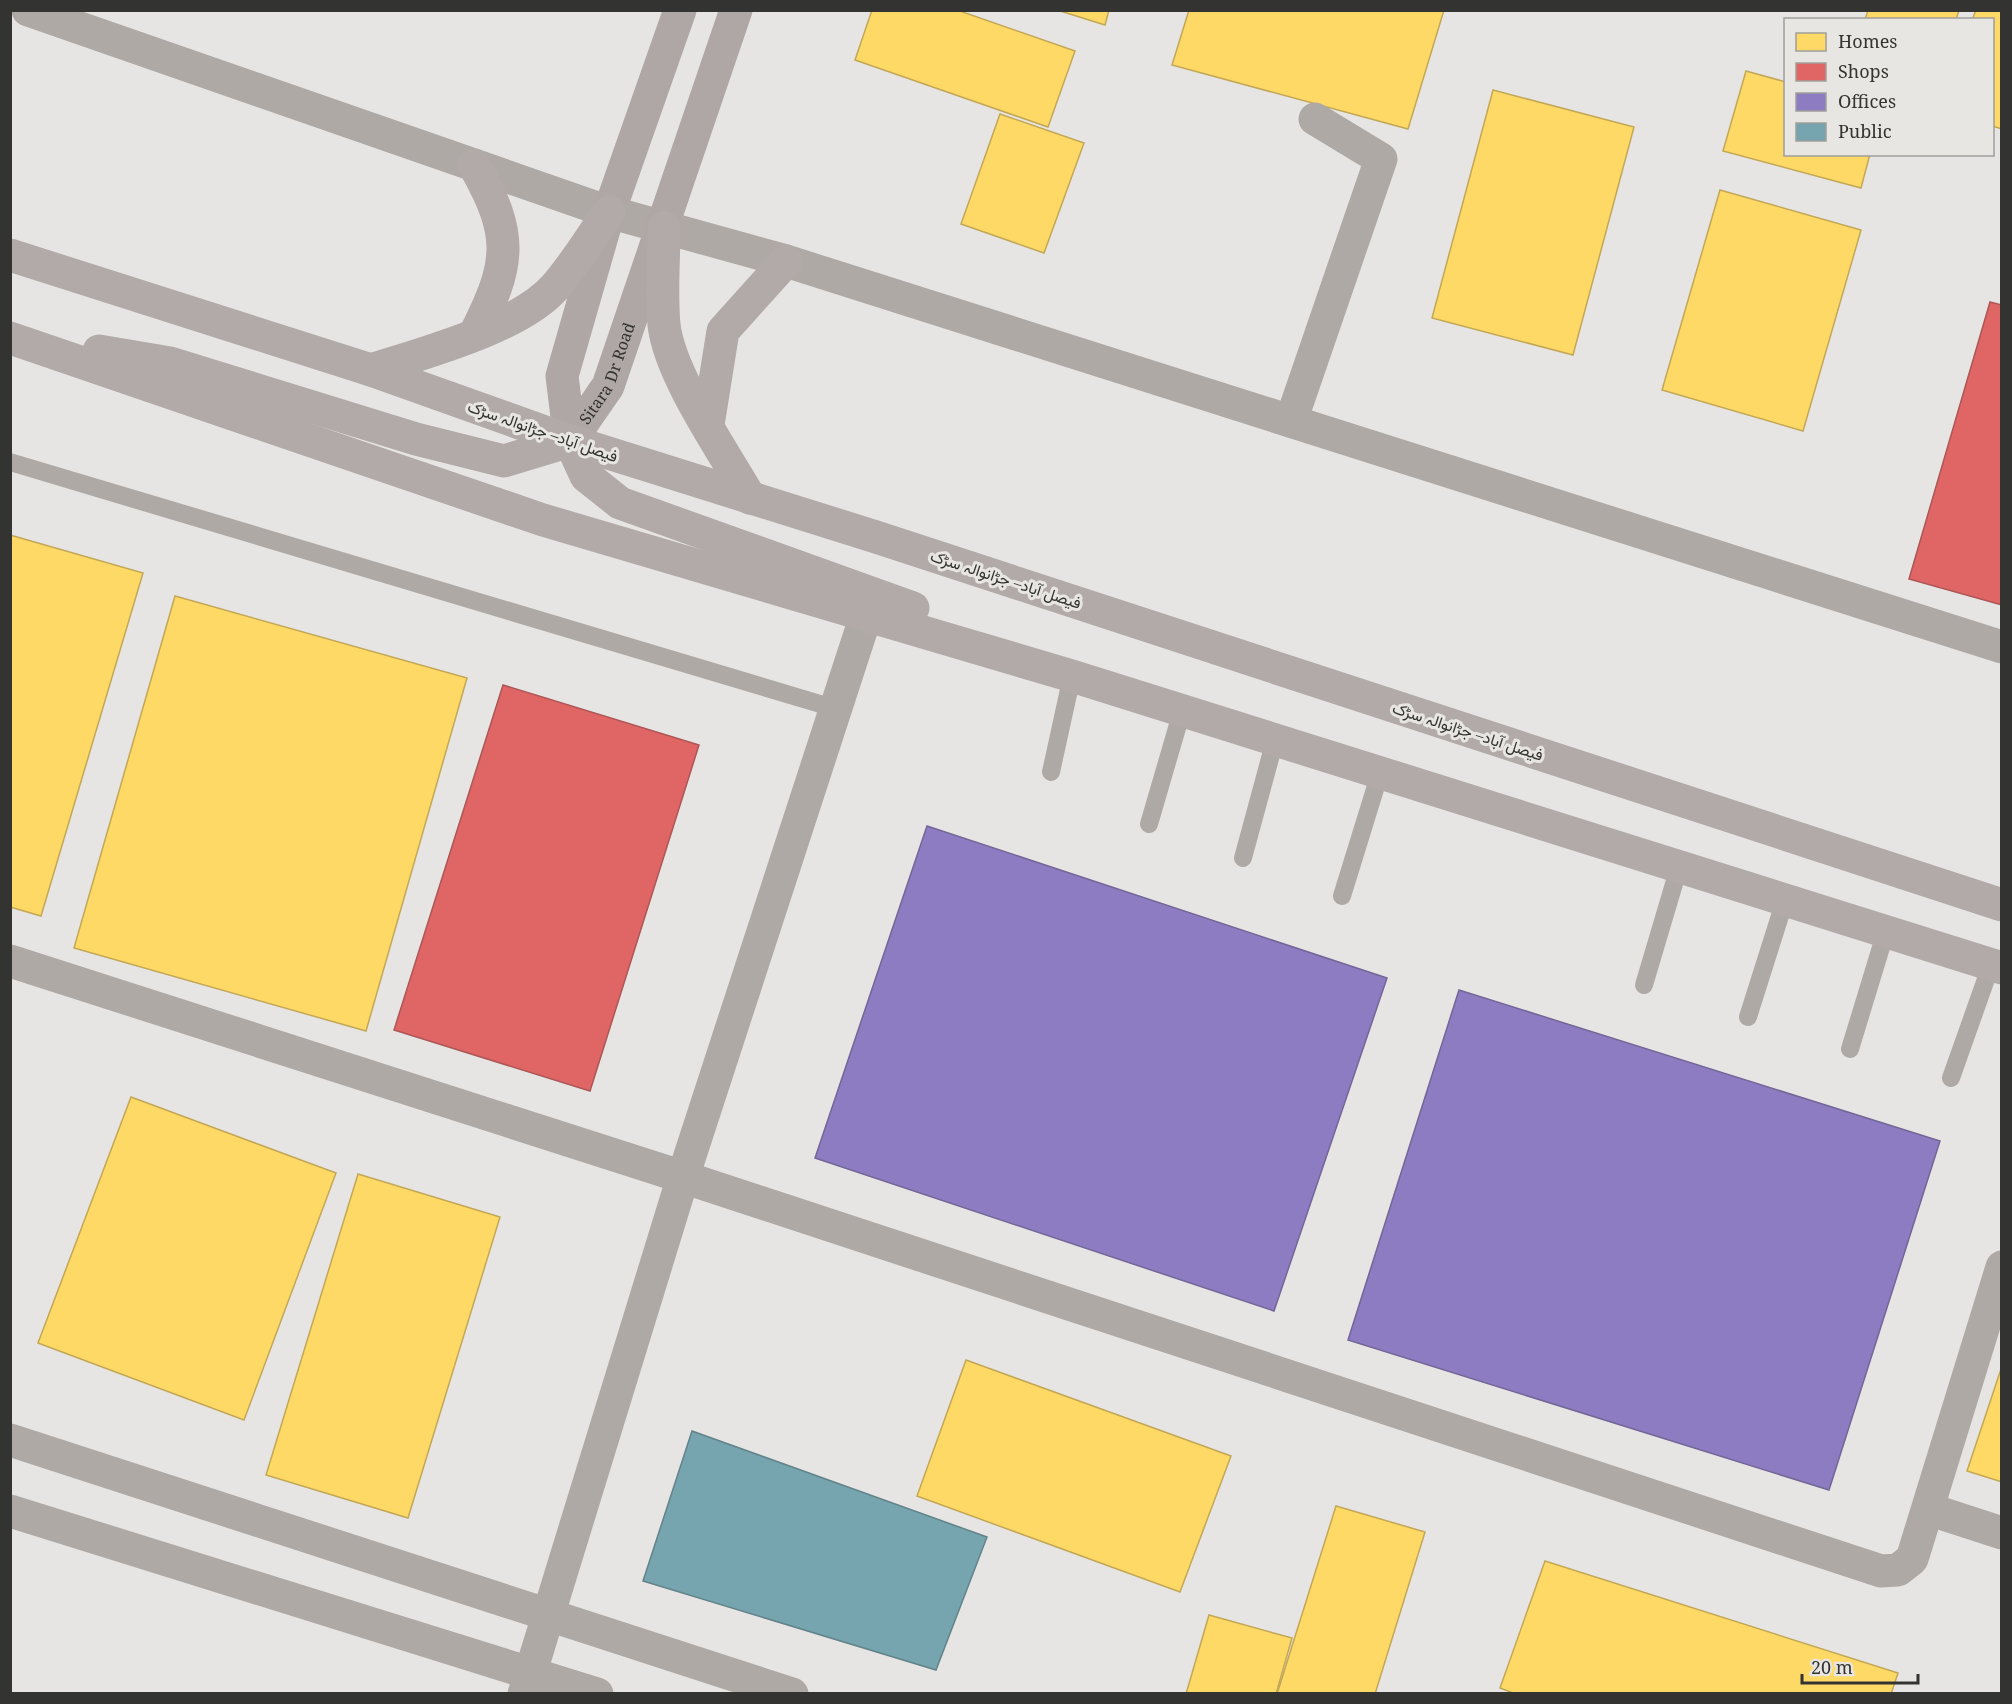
<svg xmlns="http://www.w3.org/2000/svg" width="2012" height="1704" font-family="'Noto Serif',Vazirmatn,serif">
<style>
.homes{fill:#ffd966;stroke:#c2a756;stroke-width:1.5}
.shops{fill:#e06666;stroke:#ac5756;stroke-width:1.5}
.offices{fill:#8e7cc3;stroke:#736697;stroke-width:1.5}
.public{fill:#76a5af;stroke:#628389;stroke-width:1.5}
.lines{fill:none;stroke-linecap:round;stroke-linejoin:round}
.lane{stroke:#afa9a6;stroke-width:18}
.street{stroke:#afa9a6;stroke-width:33}
.secondary{stroke:#aea7a5;stroke-width:33}
.primary{stroke:#b1aaa8;stroke-width:33}
.labels{text-anchor:middle;dominant-baseline:central;stroke-width:6;stroke-linejoin:round;paint-order:stroke}
.street-label{font-size:16px;fill:#333331;stroke:#e8e6e2}
</style>
<rect width="100%" height="100%" fill="#e7e5e3"/>
<g class="homes">
<path d="M872,10H957L1075,51L1048,127L855,60Z"/>
<path d="M1057,10H1109L1105,25Z"/>
<path d="M1189,10H1444L1408,129L1172,65Z"/>
<path d="M1868,10H1959L1956,20H1865Z"/>
<path d="M1976,10H2002V129L1992,126V20H1972Z"/>
<path d="M1746,71L1786,82V154H1870L1861,188L1723,151Z"/>
<path d="M1493,90L1634,127L1573,355L1432,318Z"/>
<path d="M1000,114L1084,143L1044,253L961,224Z"/>
<path d="M1720,190L1861,230L1803,431L1662,390Z"/>
<path d="M10,535L143,573L41,916L10,907Z"/>
<path d="M175,596L467,678L366,1031L74,948Z"/>
<path d="M131,1097L336,1173L244,1420L38,1343Z"/>
<path d="M358,1174L500,1217L408,1518L266,1475Z"/>
<path d="M966,1360L1231,1456L1180,1592L917,1496Z"/>
<path d="M2002,1366V1482L1967,1471Z"/>
<path d="M1336,1506L1425,1532L1375,1694H1277Z"/>
<path d="M1545,1561L1898,1673L1891,1694H1516L1500,1688Z"/>
<path d="M1209,1615L1292,1638L1276,1694H1186Z"/>
</g>
<g class="shops">
<path d="M1990,302L2002,305V605L1909,579Z"/>
<path d="M503,685L699,745L590,1091L394,1030Z"/>
</g>
<g class="offices">
<path d="M927,826L1387,978L1274,1311L815,1158Z"/>
<path d="M1459,990L1940,1141L1829,1490L1348,1340Z"/>
</g>
<path class="public" d="M692,1431L987,1537L936,1670L643,1581Z"/>
<g class="lines">
<g class="lane">
<path d="M10,462L837,709"/>
<path d="M1051,772L1072,676"/>
<path d="M1149,824L1182,711"/>
<path d="M1243,858L1275,740"/>
<path d="M1342,896L1380,773"/>
<path d="M1644,985L1679,867"/>
<path d="M1748,1017L1785,900"/>
<path d="M1850,1049L1886,931"/>
<path d="M1951,1078L1991,965"/>
</g>
<g class="street">
<path d="M28,10L609,212L786,261L2002,647"/>
<path d="M1291,421L1381,159L1315,119"/>
<path d="M10,961L683,1177L1881,1571L1898,1570L1912,1559L2002,1267"/>
<path d="M10,1440L792,1694"/>
<path d="M1928,1509L2002,1533"/>
<path d="M10,1511L597,1694"/>
<path d="M524,1694L683,1177L873,594"/>
</g>
<g class="secondary">
<path id="s1" d="M570,441L608,386L736,10"/>
<path d="M570,441L562,376L609,212L680,10"/>
</g>
<g class="primary">
<path d="M474,165C514,235 511,263 475,334"/>
<path d="M664,228C664,259 661,293 664,325C670,376 724,452 750,498"/>
<path d="M10,255L371,370L570,441L876,537L2002,905"/>
<path d="M10,338L543,520L1072,676L2002,968"/>
<path d="M99,351L170,363L416,439L504,461L570,441L586,476L620,503L913,608"/>
<path d="M371,370C423,353 519,328 555,287C575,264 591,237 609,212"/>
<path d="M708,425L723,331L786,261"/>
</g>
</g>
<g class="labels">
<g class="street-label">
<text stroke="none"><textPath href="#s1" startOffset="78">Sitara Dr Road</textPath></text>
<text transform="translate(543 431) rotate(19)">فیصل آباد– جڑانوالہ سڑک</text>
<text transform="translate(1006 579) rotate(18)">فیصل آباد– جڑانوالہ سڑک</text>
<text transform="translate(1468 731) rotate(18)">فیصل آباد– جڑانوالہ سڑک</text>
</g>
</g>
<rect width="2012" height="1704" fill="none" stroke="#333331" stroke-width="24"/>
<rect x="1784" y="18" width="210" height="138" fill="#e8e6e2" stroke="#a09e9b" stroke-width="1.5"/>
<rect x="1796" y="33" width="30" height="18" fill="#ffd966" stroke="#a09e9b" stroke-width="1.5"/>
<text x="1838" y="48" font-size="18" fill="#333331">Homes</text>
<rect x="1796" y="63" width="30" height="18" fill="#e06666" stroke="#a09e9b" stroke-width="1.5"/>
<text x="1838" y="78" font-size="18" fill="#333331">Shops</text>
<rect x="1796" y="93" width="30" height="18" fill="#8e7cc3" stroke="#a09e9b" stroke-width="1.5"/>
<text x="1838" y="108" font-size="18" fill="#333331">Offices</text>
<rect x="1796" y="123" width="30" height="18" fill="#76a5af" stroke="#a09e9b" stroke-width="1.5"/>
<text x="1838" y="138" font-size="18" fill="#333331">Public</text>
<path d="M1802 1674v9h116v-9" fill="none" stroke="#333331" stroke-width="3"/>
<text x="1811" y="1674" font-size="18" fill="#333331" stroke="#e8e6e2" stroke-width="4.5" paint-order="stroke">20 m</text>
</svg>
